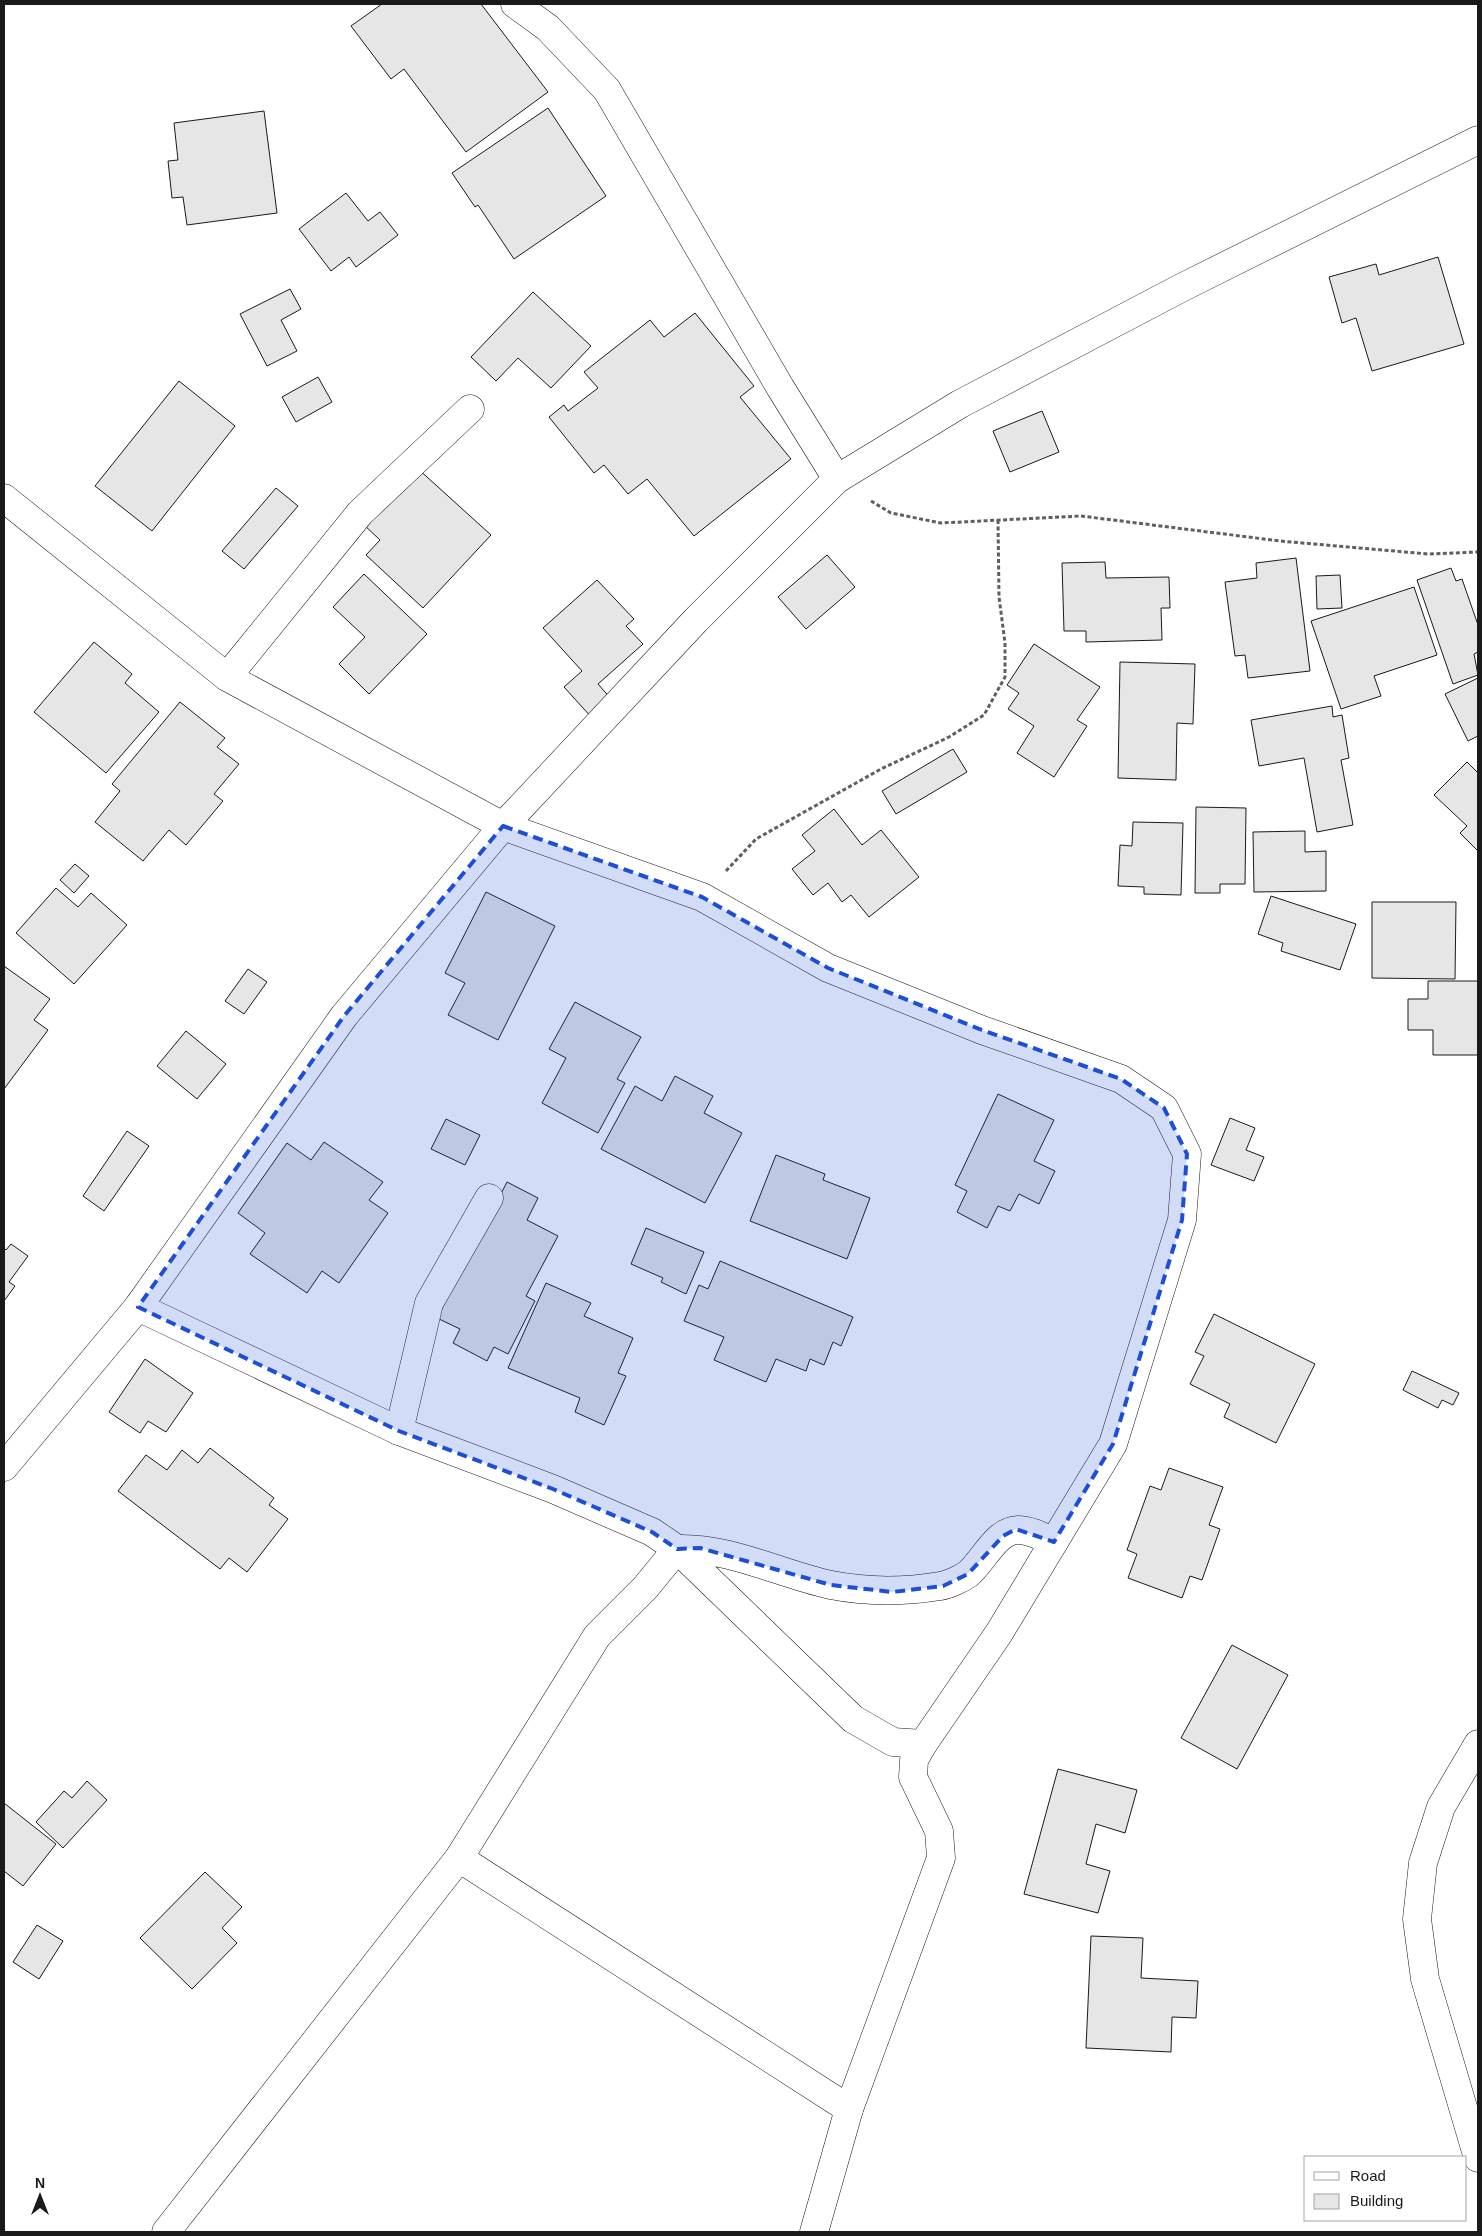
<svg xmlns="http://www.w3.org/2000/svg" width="1482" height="2236" font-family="Arial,sans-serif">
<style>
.building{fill:#e6e6e6;stroke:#1a1a1a}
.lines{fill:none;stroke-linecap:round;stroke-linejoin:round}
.street-casing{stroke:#1a1a1a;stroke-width:29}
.path{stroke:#5f5f5f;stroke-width:3;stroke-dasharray:4 2.5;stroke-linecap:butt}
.street{stroke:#fff;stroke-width:28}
.marked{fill:#1d4ed8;fill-opacity:0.2;stroke:#1d4ed8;stroke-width:4;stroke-dasharray:10 6;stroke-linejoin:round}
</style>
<rect width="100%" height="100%" fill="#fff"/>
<g class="building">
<path d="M382,4H481L548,92L466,152L404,69L391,79L351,26Z"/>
<path d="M548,108L606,196L514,259L478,205L475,207L452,173Z"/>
<path d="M264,111L277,213L187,225L183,197L172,198L168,161L178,160L174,123Z"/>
<path d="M346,193L368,221L380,212L398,235L356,267L349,257L331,271L299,229Z"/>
<path d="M1438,257L1464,344L1372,371L1356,318L1342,323L1329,277L1376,264L1379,275Z"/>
<path d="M290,289L301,309L281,320L297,351L267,366L240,314Z"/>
<path d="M533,292L591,346L551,388L518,358L496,381L471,357Z"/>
<path d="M695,313L754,386L740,397L791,459L694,536L647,479L628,494L604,465L594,473L549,417L564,405L568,411L598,388L584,372L650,320L664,337Z"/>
<path d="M318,377L332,402L296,422L282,397Z"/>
<path d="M179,381L235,426L152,531L95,486Z"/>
<path d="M1042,411L1059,452L1010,472L993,431Z"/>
<path d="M416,467L491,535L423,608L366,555L380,540L363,524Z"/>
<path d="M276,488L298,506L244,569L222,551Z"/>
<path d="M827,555L855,587L806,629L778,597Z"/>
<path d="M1296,558L1310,671L1248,678L1245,655L1235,656L1225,582L1257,578L1256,563Z"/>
<path d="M1105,562L1106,578L1169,577L1170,608H1161L1162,640L1086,642V631H1064L1062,563Z"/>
<path d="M1451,568L1456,581L1462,579L1478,625V652L1474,654L1478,675L1453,684L1417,580Z"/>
<path d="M364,574L427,634L369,694L339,664L365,637L333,607Z"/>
<path d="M1340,575L1342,608L1317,609L1316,576Z"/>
<path d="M597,580L634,619L626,626L643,644L598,684L613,701L593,719L564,687L582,671L543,628Z"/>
<path d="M1414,587L1437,655L1374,676L1381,696L1341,709L1311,621Z"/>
<path d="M94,642L132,674L125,683L159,712L106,773L34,712Z"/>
<path d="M1034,644L1100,687L1077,720L1087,726L1054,777L1017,753L1034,726L1008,709L1019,693L1007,685Z"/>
<path d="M1120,662L1195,664L1193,724L1177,723L1176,780L1118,778Z"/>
<path d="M1478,678V736L1468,741L1445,694Z"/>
<path d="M180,702L225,738L217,747L239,764L214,794L223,801L186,845L169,830L143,861L95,822L120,791L112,784Z"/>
<path d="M1332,706L1333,717L1342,715L1349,758L1341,760L1353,825L1317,832L1304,758L1259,766L1251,720Z"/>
<path d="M953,749L967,772L896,814L882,791Z"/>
<path d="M1467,762L1478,773V851L1460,833L1467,826L1434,795Z"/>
<path d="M1196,807L1246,808L1245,884H1220V893H1195Z"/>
<path d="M834,809L862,845L881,830L919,877L869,917L851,895L842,902L828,883L813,895L792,869L815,851L802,835Z"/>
<path d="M1133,822L1183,823L1181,895L1144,894V887L1118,886L1120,845L1132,846Z"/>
<path d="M1305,831V852L1326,851V891L1254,892L1253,832Z"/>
<path d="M75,864L89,876L74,893L60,880Z"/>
<path d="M56,888L78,907L91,893L127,925L74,984L16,933Z"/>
<path d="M486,892L555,926L498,1040L448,1015L465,983L445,973Z"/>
<path d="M1271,896L1356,924L1340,970L1281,951L1283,943L1258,934Z"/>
<path d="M1372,902H1456L1455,979L1372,978Z"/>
<path d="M4,966L50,999L34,1020L48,1030L4,1089Z"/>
<path d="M248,969L267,982L244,1014L225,1001Z"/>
<path d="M1428,981H1478V1055H1433V1030H1408V999H1428Z"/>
<path d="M575,1002L641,1037L617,1079L625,1083L598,1133L542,1103L566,1058L549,1049Z"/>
<path d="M186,1031L226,1064L197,1099L157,1066Z"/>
<path d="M675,1076L713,1096L704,1113L742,1133L705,1203L601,1149L635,1086L662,1101Z"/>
<path d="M998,1094L1054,1120L1034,1161L1055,1171L1039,1204L1019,1194L1010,1211L998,1206L987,1228L957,1212L967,1191L955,1185Z"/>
<path d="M1230,1118L1255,1128L1246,1150L1264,1157L1254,1181L1211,1165Z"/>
<path d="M446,1119L480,1135L465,1165L431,1149Z"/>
<path d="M127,1131L149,1146L104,1211L83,1196Z"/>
<path d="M324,1142L383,1182L369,1200L388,1213L339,1283L322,1271L307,1293L250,1254L265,1233L238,1213L287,1143L311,1160Z"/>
<path d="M776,1155L825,1174L823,1180L870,1198L847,1259L750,1221Z"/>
<path d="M507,1182L538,1198L527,1220L558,1236L526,1296L535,1301L508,1354L494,1347L487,1361L453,1343L460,1329L437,1318Z"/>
<path d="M646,1228L704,1252L686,1294L661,1282L663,1278L631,1264Z"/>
<path d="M11,1244L28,1256L9,1282L15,1286L4,1301V1248L6,1250Z"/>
<path d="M720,1261L853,1317L841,1346L833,1342L824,1365L810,1359L806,1371L776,1359L766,1382L714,1360L724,1337L684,1321L699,1285L708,1289Z"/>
<path d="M546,1283L591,1303L584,1316L633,1338L618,1373L626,1376L604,1425L575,1412L580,1398L508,1368Z"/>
<path d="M1214,1314L1315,1364L1276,1443L1224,1417L1230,1404L1190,1384L1204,1356L1195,1352Z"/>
<path d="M145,1359L193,1393L166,1432L148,1421L140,1433L109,1412Z"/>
<path d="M1412,1371L1459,1393L1453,1405L1442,1400L1438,1408L1403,1390Z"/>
<path d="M210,1448L274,1498L269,1505L288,1519L247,1572L229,1558L220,1569L118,1491L146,1455L167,1470L182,1450L198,1463Z"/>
<path d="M1169,1468L1223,1487L1209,1525L1220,1529L1202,1580L1190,1576L1182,1598L1128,1578L1137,1554L1127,1550L1150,1486L1161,1490Z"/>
<path d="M1232,1645L1288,1675L1237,1769L1181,1738Z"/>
<path d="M1058,1769L1137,1790L1125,1833L1096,1824L1086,1864L1110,1871L1098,1913L1024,1894Z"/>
<path d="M87,1781L107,1800L63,1848L36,1822L64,1791L72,1798Z"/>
<path d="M4,1803L56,1844L23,1886L4,1871Z"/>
<path d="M205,1872L242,1907L222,1928L237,1943L192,1989L140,1938Z"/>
<path d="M37,1925L63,1941L39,1979L13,1962Z"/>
<path d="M1091,1936L1143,1938L1141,1978L1198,1981L1196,2018L1172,2017L1171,2052L1086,2048Z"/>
</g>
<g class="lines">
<g class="street-casing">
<g id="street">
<path d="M515,4L548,28L607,90L780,387L837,479"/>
<path d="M4,498L227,677L503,826L702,897L828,968L982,1030L1121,1079L1164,1108L1187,1154L1182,1220L1113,1444L999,1633L923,1744L914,1760L913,1777L939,1831L941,1858L849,2109L814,2232"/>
<path d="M227,677L360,513L470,409"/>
<path d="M138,1307L399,1431L553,1489L652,1532L677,1549L645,1588L597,1636L459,1858L166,2232"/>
<path d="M399,1431L429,1303L489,1198"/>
<path d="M4,1467L138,1307L344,1016L503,826L696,620L837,479L960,404L1183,287L1478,140"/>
<path d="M923,1744L893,1742L853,1719L677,1549C731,1547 779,1574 831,1585C867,1592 904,1592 940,1586C948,1585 961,1579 968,1574C983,1562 996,1530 1018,1530C1031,1530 1043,1537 1054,1542"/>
<path d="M1478,1744L1441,1807L1423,1863L1417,1919L1425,1979L1478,2158"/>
<path d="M459,1858L849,2109"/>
</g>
</g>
<g class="path">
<path d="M871,501L891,513L941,523L1081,516L1280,541L1428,554L1478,552"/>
<path d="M726,871L756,839L881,769L949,737L984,715L1005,677V643L999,597L998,520"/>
</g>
<use href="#street" class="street"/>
</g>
<path class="marked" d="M503,826L702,897L828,968L982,1030L1121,1079L1164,1108L1187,1154L1182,1220L1113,1444L1054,1542L1016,1529L1003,1536L968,1574L943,1586L892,1592L831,1585L700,1548L677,1549L652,1532L553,1489L399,1431L138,1307L344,1016Z"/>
<rect width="1482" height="2236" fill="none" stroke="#1a1a1a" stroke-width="10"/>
<rect x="1304" y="2156" width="162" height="65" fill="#ffffff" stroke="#a3a3a3"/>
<rect x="1314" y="2172" width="25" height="8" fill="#ffffff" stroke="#a3a3a3"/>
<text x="1350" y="2181" font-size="15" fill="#1a1a1a">Road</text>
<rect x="1314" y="2194" width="25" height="15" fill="#e6e6e6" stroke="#a3a3a3"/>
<text x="1350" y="2206" font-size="15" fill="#1a1a1a">Building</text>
<g transform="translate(40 2196)" stroke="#ffffff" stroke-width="4" paint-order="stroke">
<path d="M0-4L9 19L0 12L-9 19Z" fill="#1a1a1a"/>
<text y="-8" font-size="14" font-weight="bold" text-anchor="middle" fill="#1a1a1a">N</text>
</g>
</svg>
